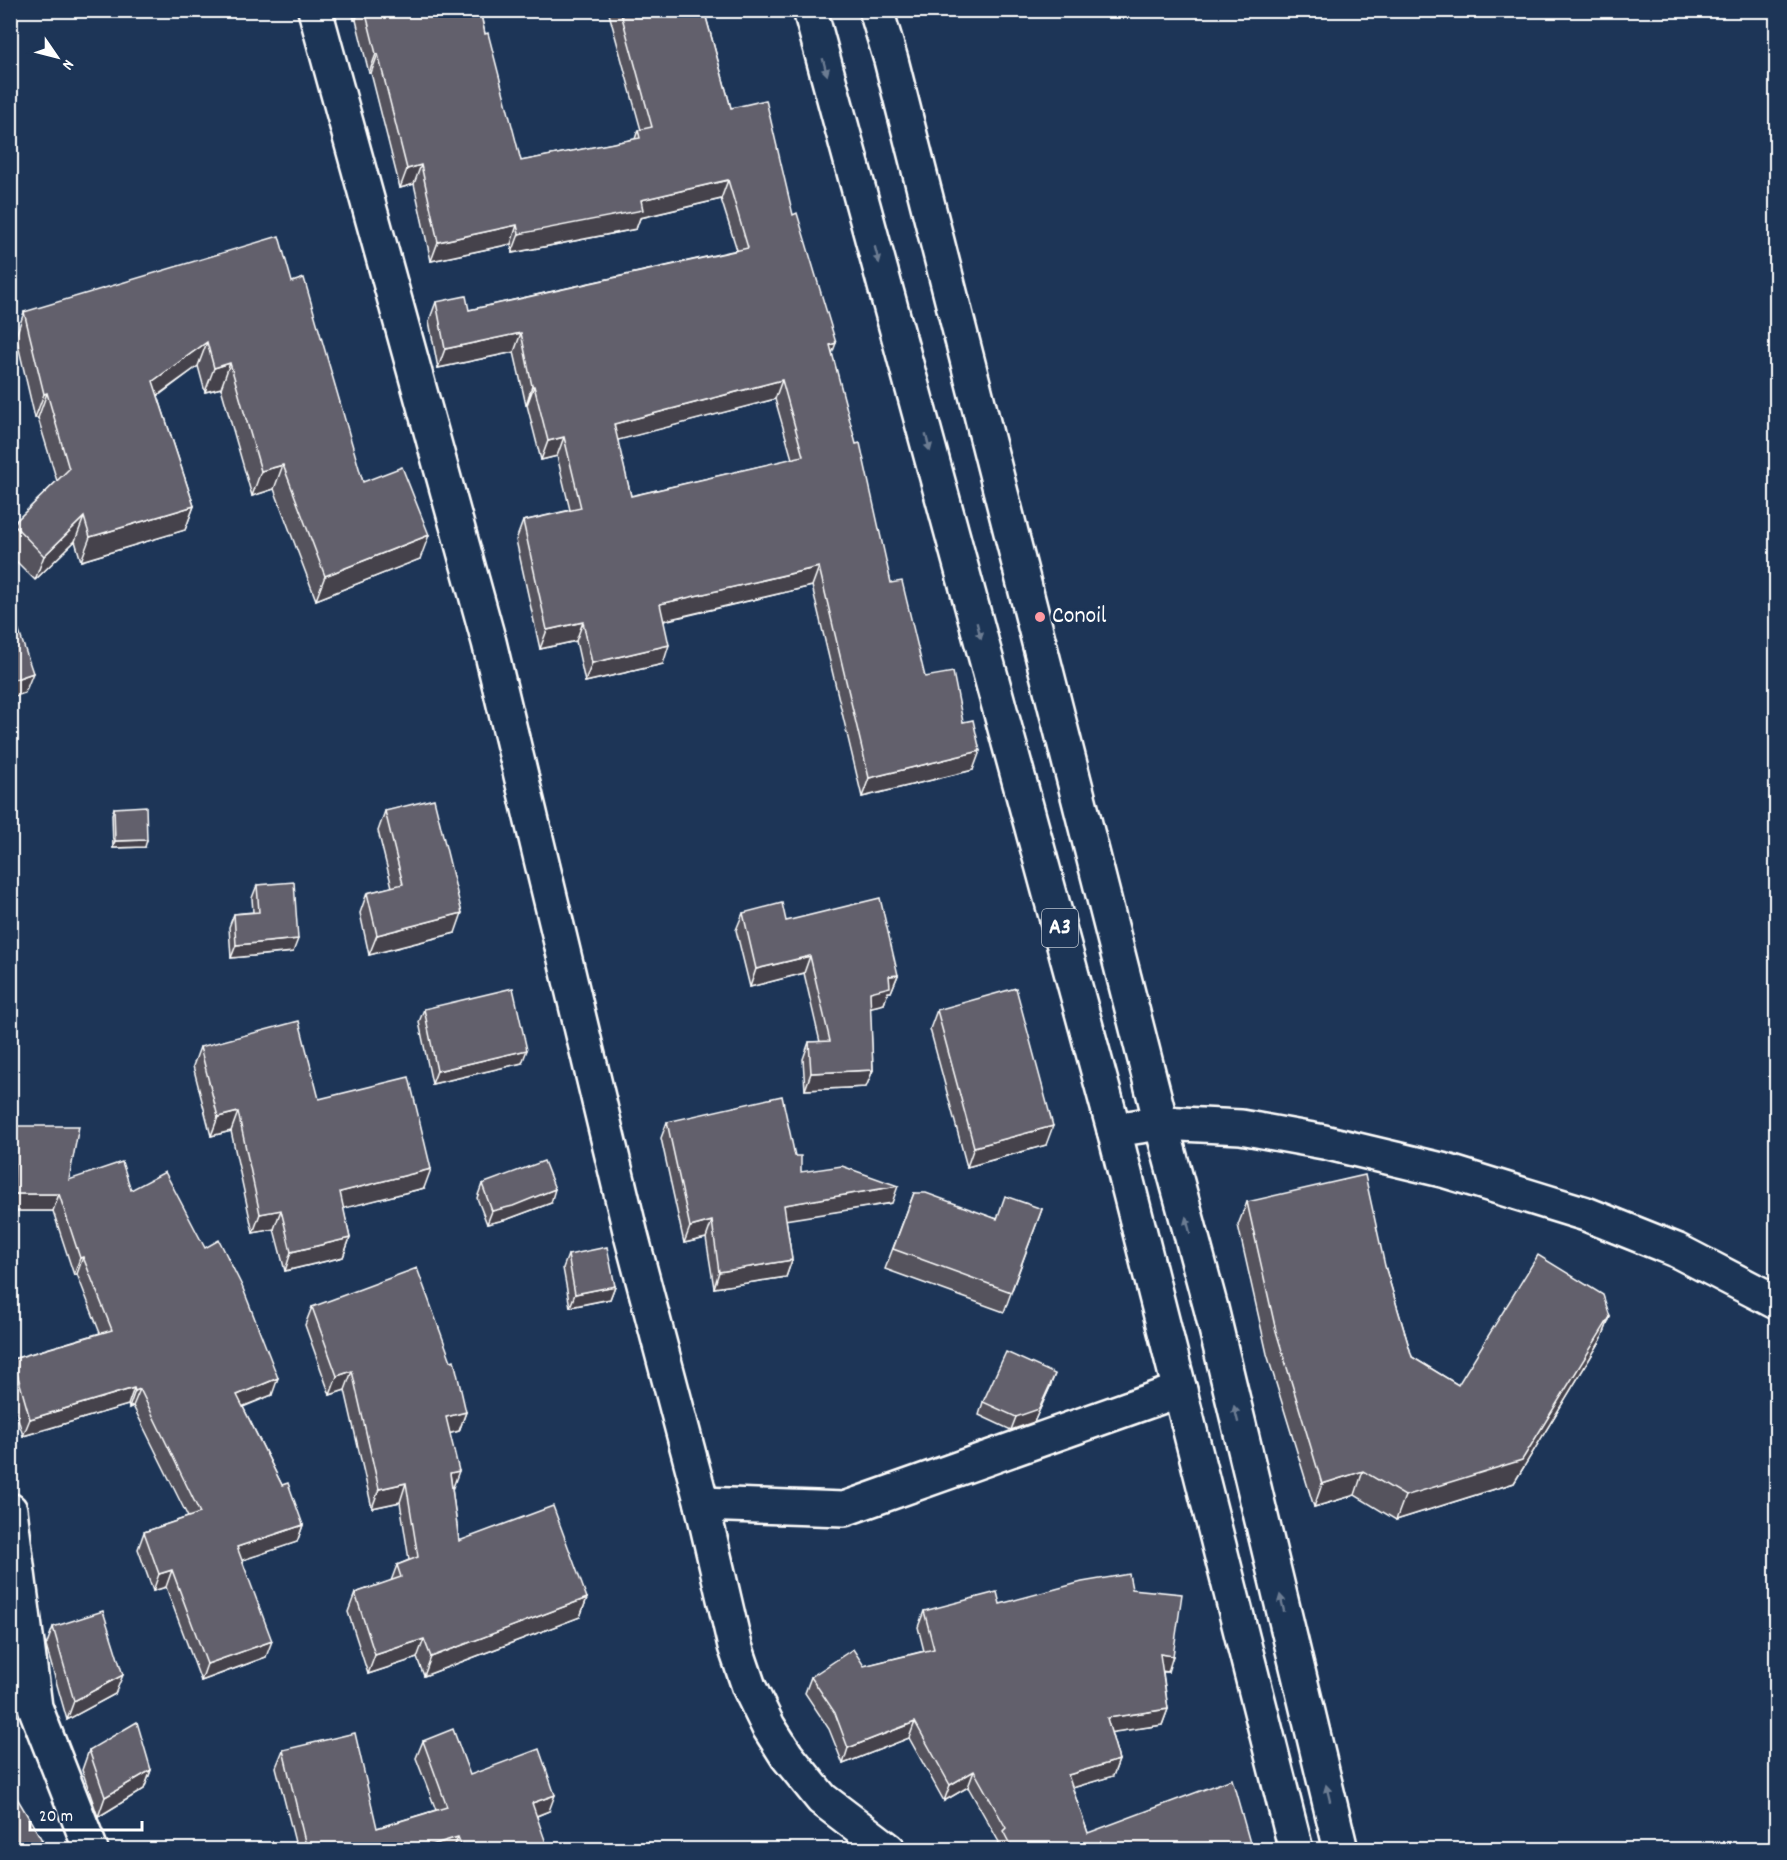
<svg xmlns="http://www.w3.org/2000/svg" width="1787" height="1860" font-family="Dekko,sans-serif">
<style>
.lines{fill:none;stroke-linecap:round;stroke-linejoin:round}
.minor-casing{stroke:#fff;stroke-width:38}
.highway-casing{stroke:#fff;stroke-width:38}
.minor{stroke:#1d3557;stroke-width:33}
.highway{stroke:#1d3557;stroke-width:33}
.wall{fill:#54535d;stroke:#fff;stroke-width:1.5;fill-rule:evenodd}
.shaded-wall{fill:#45434c;stroke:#fff;stroke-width:1.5}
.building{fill:#62606c;stroke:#fff;stroke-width:1.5;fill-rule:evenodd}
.oneway{fill:#6c7c92}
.poi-dot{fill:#ff9aa2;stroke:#1d3557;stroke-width:2}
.labels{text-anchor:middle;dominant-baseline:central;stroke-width:6;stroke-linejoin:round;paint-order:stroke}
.shield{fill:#1d3557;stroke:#bbc2cd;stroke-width:1.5}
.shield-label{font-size:22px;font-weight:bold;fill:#fff}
.poi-label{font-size:24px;fill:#fff;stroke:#1d3557;text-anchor:start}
</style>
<rect width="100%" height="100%" fill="#1d3557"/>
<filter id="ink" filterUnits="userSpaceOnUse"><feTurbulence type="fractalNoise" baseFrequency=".0167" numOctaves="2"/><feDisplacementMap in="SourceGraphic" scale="12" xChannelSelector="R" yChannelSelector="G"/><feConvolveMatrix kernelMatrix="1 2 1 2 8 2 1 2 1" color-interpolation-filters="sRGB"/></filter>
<g filter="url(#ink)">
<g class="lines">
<g class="minor-casing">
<g id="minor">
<path d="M315,10L489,642L631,1235L702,1504L735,1646L749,1687L768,1726L787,1756L822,1799L889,1850"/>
<path d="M1114,1130L1161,1123L1241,1127L1324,1142L1446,1171L1586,1214L1676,1250L1776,1302"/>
<path d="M702,1504L844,1509L1180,1390"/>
<path d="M10,1510L35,1707L91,1850"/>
</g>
</g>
<g class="highway-casing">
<g id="highway">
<path d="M810,10L1114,1130L1296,1850"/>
<path d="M876,10L891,60L1161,1123L1211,1308L1341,1850"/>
</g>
</g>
<use href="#minor" class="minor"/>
<use href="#highway" class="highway"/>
</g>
<g class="wall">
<path d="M352,10H480L485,34L521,161L635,139L638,130H641L608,10H704L731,108L793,215L832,354L891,583L925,677L963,722L973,770L862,797L812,586L664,621L663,664L585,682L576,641L540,649L516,540L523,521L570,510L557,456L541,460L527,405H526L514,352L438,368L429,321L436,302L469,310L737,250L721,199L640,218L636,229L512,253L511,244L431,261L414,184L400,188L371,73H369L356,20H354ZM775,399L792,459L631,496L617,440Z"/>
<path d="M292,282L363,482L420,559L316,600L274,489L252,496L221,388L205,392L198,366L158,396L194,506L185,530L81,561L75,541L35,580L10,555V531L13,524L57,481L38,418H35L16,336L24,312Z"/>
<path d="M114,808L145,847L113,848L112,814Z"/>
<path d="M385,811L455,933L369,955L360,913L367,893L392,887L378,831Z"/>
<path d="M257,885L293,952L231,958L229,927L234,914L253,912L252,898Z"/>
<path d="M743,913L786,921L898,975L891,992H888L884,1004L870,1007L873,1070L866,1087L805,1090L803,1059L809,1042H820L804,973L750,987L736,930Z"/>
<path d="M424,1009L522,1063L432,1084L419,1022Z"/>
<path d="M937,1010L1046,1145L967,1167L930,1029Z"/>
<path d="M200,1047L319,1099L424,1188L343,1208L350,1238L343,1257L285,1271L274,1229L253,1233L231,1131L211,1136L193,1066Z"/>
<path d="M667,1122L795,1156L801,1172L892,1203L786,1219L792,1260L786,1277L714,1288L706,1238L684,1243L661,1138Z"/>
<path d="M10,1126L69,1180L131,1190L272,1395L243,1407L282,1485L303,1525L297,1542L242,1560L266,1657L201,1681L166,1587L153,1591L138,1549L144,1532L188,1517L133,1406L129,1408L128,1405L23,1436L10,1391V1365L13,1359L100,1333L77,1274L74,1275L53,1211H10Z"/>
<path d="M482,1184L551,1203L508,1219L487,1224L477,1198Z"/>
<path d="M914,1193L997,1219L1042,1209L1004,1312L885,1269Z"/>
<path d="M1247,1202L1385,1266L1412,1357L1458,1385L1610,1317L1601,1340L1514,1483L1396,1520L1355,1495L1314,1507L1267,1354L1238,1225Z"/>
<path d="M568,1255L615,1286L610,1299L570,1307L563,1268Z"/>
<path d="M312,1307L466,1412L459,1431L450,1433L452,1489L459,1541L587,1598L580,1617L424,1676L417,1658L368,1674L348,1612L355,1593L391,1581L397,1565L409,1560L400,1502L372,1508L345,1390L330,1395L305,1325Z"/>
<path d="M1050,1387L1034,1422L1011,1430L979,1415L983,1402Z"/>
<path d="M1132,1589L1168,1672H1163L1168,1709L1162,1725L1111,1732L1119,1760L1113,1776L1072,1788L1088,1833L1252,1850H998L997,1847L999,1842L968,1787L944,1801L909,1738L843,1764L829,1729L805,1693L811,1677L864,1666L924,1651L918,1627L924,1611L1000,1604Z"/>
<path d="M53,1627L115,1694L67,1720L46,1646Z"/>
<path d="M423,1741L470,1775L549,1811L537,1816L544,1850H297L276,1767L283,1750L377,1828L436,1810L416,1758Z"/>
<path d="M89,1750L151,1770L144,1789L98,1817L82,1770Z"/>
</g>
<g class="shaded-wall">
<path d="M358,10H359L356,20H354Z"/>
<path d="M376,54H378L371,73H369Z"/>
<path d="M421,165L414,184L400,188L407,169Z"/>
<path d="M728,180L721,199L640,218L636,229L512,253L519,234L641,200Z"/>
<path d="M517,225L511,244L431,261L438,242Z"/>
<path d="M521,333L514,352L438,368L445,349Z"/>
<path d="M207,342L198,366L144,405L153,381Z"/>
<path d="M836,343L829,362L830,345Z"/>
<path d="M230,363L221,388L205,392L214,368Z"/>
<path d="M782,380L775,399L607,443L614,424Z"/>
<path d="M532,386H534L527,405H526Z"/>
<path d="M47,393L38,418H35L44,394Z"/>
<path d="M564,437L557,456L541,460L548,441Z"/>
<path d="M283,465L274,489L252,496L261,471Z"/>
<path d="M194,506L185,530L81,561L90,537Z"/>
<path d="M84,517L75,541L35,580L44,556Z"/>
<path d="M429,535L420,559L316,600L325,576Z"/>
<path d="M819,567L812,586L653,623L660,604Z"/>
<path d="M583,622L576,641L540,649L547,630Z"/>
<path d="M669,645L663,664L585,682L592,663Z"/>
<path d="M33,673L25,693L10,698V681Z"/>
<path d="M980,751L973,770L862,797L869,778Z"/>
<path d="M147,840L145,847L113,848L115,841Z"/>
<path d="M462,913L455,933L369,955L377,935Z"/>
<path d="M298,939L293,952L231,958L236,945Z"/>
<path d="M810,956L804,973L750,987L756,969Z"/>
<path d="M898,975L891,992H888L884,1004L864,1009L870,992L889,976Z"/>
<path d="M527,1050L522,1063L432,1084L437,1071Z"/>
<path d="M873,1070L866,1087L805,1090L811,1073Z"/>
<path d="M238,1112L231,1131L211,1136L218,1117Z"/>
<path d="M1053,1126L1046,1145L967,1167L974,1147Z"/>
<path d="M15,1137L10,1149V1141Z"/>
<path d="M431,1169L424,1188L333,1211L340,1192Z"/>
<path d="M898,1186L892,1203L778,1221L784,1205Z"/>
<path d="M555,1189L551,1203L508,1219L487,1224L492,1211Z"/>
<path d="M14,1194H59L53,1211H10V1203Z"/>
<path d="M281,1210L274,1229L253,1233L260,1214Z"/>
<path d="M712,1221L706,1238L684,1243L690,1227Z"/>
<path d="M350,1238L343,1257L285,1271L291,1252Z"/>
<path d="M83,1257L77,1274L74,1275L80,1258Z"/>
<path d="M792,1260L786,1277L714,1288L719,1272Z"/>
<path d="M615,1286L610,1299L570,1307L575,1294Z"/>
<path d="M1610,1317L1601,1340L1514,1483L1396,1520L1405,1496Z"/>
<path d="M352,1371L345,1390L330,1395L337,1376Z"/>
<path d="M1055,1374L1050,1387L1034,1422L1011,1430L1016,1417Z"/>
<path d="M278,1378L272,1395L231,1411L237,1395Z"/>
<path d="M134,1388L128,1405L23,1436L30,1419Z"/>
<path d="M140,1389L133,1406L129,1408L135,1391Z"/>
<path d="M466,1412L459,1431L440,1436L446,1417Z"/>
<path d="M459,1471L452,1490L450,1473Z"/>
<path d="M1363,1471L1355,1495L1314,1507L1322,1484Z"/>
<path d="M406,1483L400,1502L372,1508L379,1489Z"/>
<path d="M303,1525L297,1542L231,1564L237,1547Z"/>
<path d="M172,1570L166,1587L153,1591L159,1574Z"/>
<path d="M587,1598L580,1617L424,1676L431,1657Z"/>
<path d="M424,1639L417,1658L368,1674L375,1655Z"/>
<path d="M272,1641L266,1657L201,1681L207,1664Z"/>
<path d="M1160,1654L1173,1656L1168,1672L1155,1670Z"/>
<path d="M123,1675L115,1694L67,1720L74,1701Z"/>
<path d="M1168,1709L1162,1725L1101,1734L1107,1718Z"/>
<path d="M915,1722L909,1738L843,1764L848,1748Z"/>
<path d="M1119,1760L1113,1776L1062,1791L1068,1775Z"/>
<path d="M151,1770L144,1789L98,1817L105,1797Z"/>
<path d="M974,1771L968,1787L944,1801L950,1785Z"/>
<path d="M555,1795L549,1811L526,1820L532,1803Z"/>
<path d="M458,1837L453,1850H415Z"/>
<path d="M42,1840L39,1850H27Z"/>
<path d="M546,1843L544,1850H530Z"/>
<path d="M1124,1844L1122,1850H1114Z"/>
</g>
<g class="building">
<path d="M365,10H480L485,34L488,33L521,161L640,138L638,130L652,127L620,10H704L731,108L766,100L793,215L797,213L836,343L830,345L856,444L860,443L891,583L902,581L925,677L953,672L963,722L973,720L980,751L869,778L819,567L660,604L669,645L592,663L583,622L547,630L523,521L581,508L564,437L548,441L534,386H532L521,333L445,349L436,302L466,296L469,310L748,248L728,180L641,200L643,210L519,234L517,225L438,242L421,165L407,169L378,54H376ZM782,380L803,456L631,496L614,424Z"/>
<path d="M279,236L292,282L304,278L363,482L402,467L429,535L325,576L283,465L261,471L230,363L214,368L207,342L153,381L194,506L90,537L84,517L44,556L13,524L69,469L47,393L44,394L24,312Z"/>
<path d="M10,605L33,673L10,681Z"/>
<path d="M434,799L462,913L377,935L367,893L403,884L385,811Z"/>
<path d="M146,806L147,840L115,841L114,808Z"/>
<path d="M294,882L298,939L236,945L234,914L259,912L257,885Z"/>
<path d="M880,898L898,975L889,976L890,987L870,992L873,1070L811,1073L809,1042L830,1041L810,956L756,969L743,913L782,903L786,921Z"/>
<path d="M513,988L527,1050L437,1071L424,1009Z"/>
<path d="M1016,988L1053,1126L974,1147L937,1010Z"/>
<path d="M299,1021L319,1099L409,1077L431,1169L340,1192L350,1238L291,1252L281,1210L260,1214L238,1112L218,1117L200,1047Z"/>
<path d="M782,1096L795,1156H801V1172L842,1166L898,1186L784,1205L792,1260L719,1272L712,1221L690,1227L667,1122Z"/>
<path d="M10,1126H79L69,1180L122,1162L131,1190L165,1172L205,1248L219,1240L242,1286L278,1378L237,1395L282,1485L288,1483L303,1525L237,1547L272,1641L207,1664L172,1570L159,1574L144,1532L200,1513L140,1389L135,1391L134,1388L30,1419L13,1359L112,1330L83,1257L80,1258L59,1194H14L15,1137L10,1141Z"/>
<path d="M544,1161L555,1189L513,1206L492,1211L482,1184Z"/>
<path d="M1365,1175L1385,1266L1412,1357L1458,1385L1538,1255L1603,1295L1610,1317L1522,1460L1405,1496L1363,1471L1322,1484L1276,1331L1247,1202Z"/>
<path d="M914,1193H926L997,1219L1005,1196L1042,1209L1011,1292L893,1249Z"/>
<path d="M607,1247L615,1286L575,1294L568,1255Z"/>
<path d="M417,1268L451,1361L454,1360L466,1412L446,1417L459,1471L450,1473L459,1541L553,1506L587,1598L431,1657L424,1639L375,1655L355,1593L401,1577L397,1565L418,1557L406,1483L379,1489L352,1371L337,1376L312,1307Z"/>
<path d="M1006,1352L1055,1374L1039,1409L1016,1417L983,1402Z"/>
<path d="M1129,1574L1132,1589L1182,1594L1173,1656L1160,1654L1168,1709L1107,1718L1119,1760L1068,1775L1088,1833L1232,1779L1252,1850H1126L1124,1844L1114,1850H1013L1003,1831L1006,1828L974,1771L950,1785L915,1722L848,1748L835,1713L811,1677L853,1649L864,1666L934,1649L924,1611L997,1592L1000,1604L1082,1582Z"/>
<path d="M103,1611L123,1675L74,1701L53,1627Z"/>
<path d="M137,1722L151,1770L105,1797L89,1750Z"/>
<path d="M453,1729L470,1775L539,1749L555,1795L532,1803L546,1843L530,1850H463L458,1837L415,1850H307L283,1750L355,1733L377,1828L447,1807L423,1741Z"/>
<path d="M17,1798L42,1840L27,1850H10V1802Z"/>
</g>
<defs><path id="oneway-solid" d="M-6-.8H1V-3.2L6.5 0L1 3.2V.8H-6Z" transform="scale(1.5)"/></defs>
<g class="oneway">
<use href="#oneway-solid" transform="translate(825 67) rotate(75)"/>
<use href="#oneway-solid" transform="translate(877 255) rotate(75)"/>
<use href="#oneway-solid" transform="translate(928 443) rotate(75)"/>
<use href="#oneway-solid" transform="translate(979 631) rotate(75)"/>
<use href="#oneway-solid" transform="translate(1188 1225) rotate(-105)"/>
<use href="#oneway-solid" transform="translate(1236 1414) rotate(-104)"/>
<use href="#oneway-solid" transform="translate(1282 1603) rotate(-104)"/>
<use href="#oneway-solid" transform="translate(1328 1793) rotate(-104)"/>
</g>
</g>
<circle class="poi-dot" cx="1040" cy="617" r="6"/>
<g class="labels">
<rect class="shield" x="1042" y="909" width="36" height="38" rx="4.5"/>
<g class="shield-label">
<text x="1060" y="928">A3</text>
</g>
<g class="poi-label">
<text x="1052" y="617">Conoil</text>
</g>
</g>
<rect width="1787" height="1860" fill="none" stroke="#1d3557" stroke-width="36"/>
<rect x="18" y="18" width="1751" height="1824" fill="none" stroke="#fff" stroke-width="2" filter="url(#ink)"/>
<g transform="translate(57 57) rotate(125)" stroke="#1d3557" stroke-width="4.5" paint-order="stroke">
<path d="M0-4.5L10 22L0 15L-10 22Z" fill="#ffffff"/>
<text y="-9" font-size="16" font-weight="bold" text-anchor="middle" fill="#ffffff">N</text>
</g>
<path d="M30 1821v9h112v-9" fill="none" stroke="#ffffff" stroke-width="3"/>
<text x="39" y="1821" font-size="18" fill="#ffffff" stroke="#1d3557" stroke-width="4.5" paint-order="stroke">20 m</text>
</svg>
